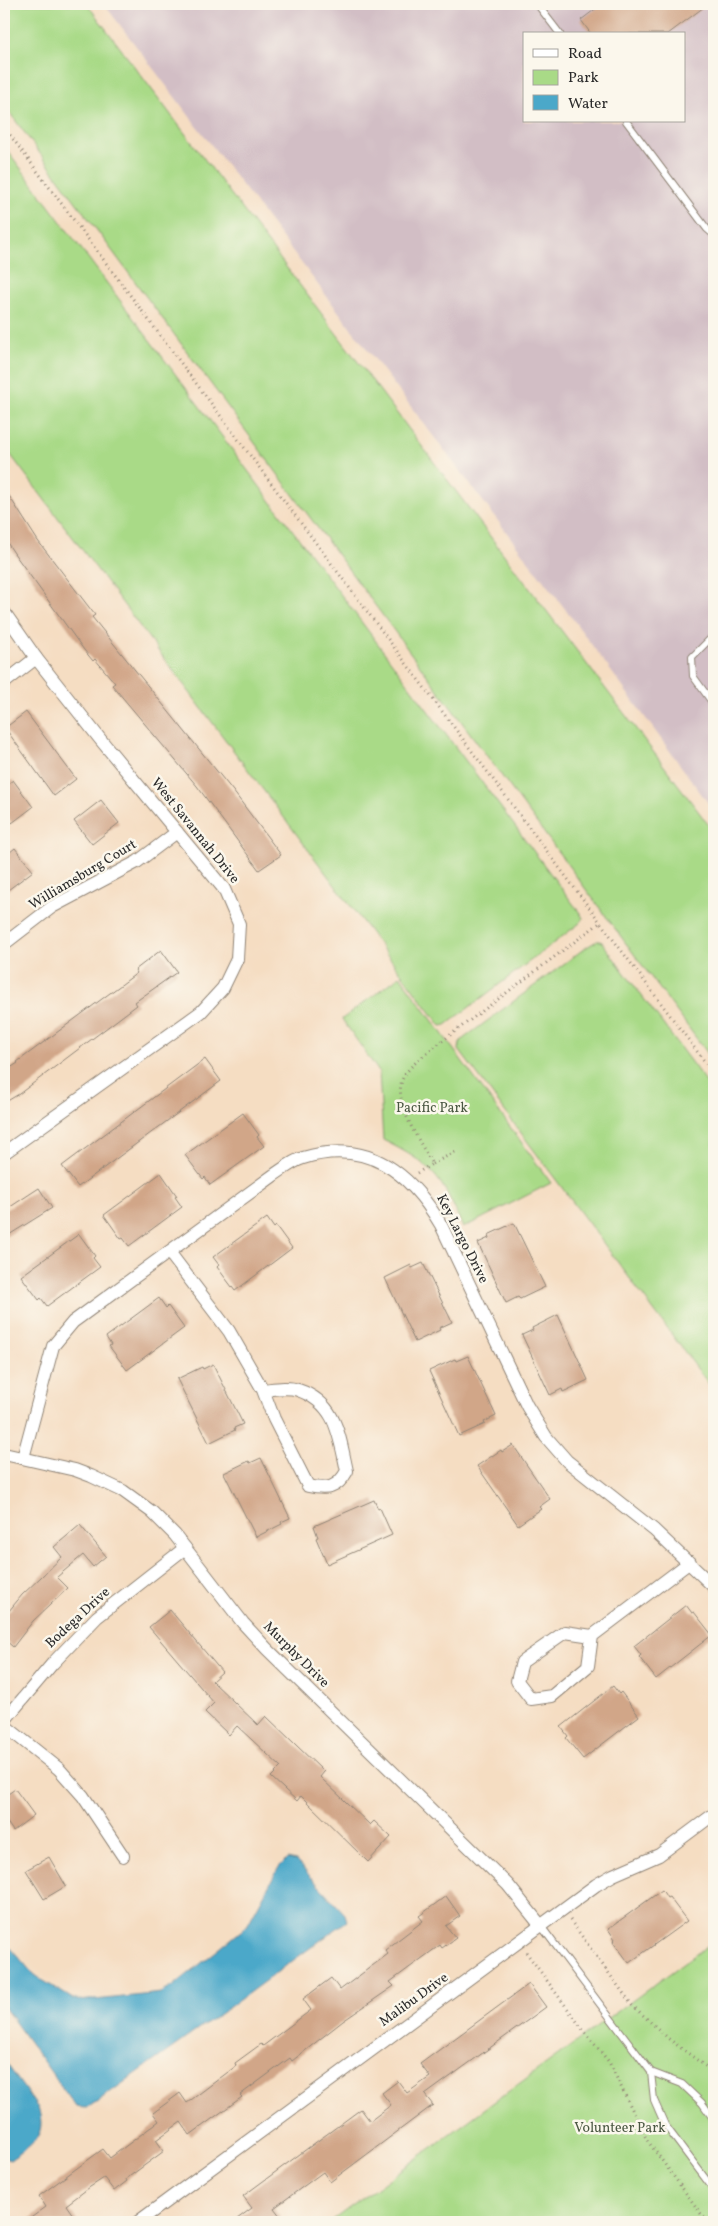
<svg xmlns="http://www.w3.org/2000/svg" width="718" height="2226" font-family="Vollkorn,serif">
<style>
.industrial{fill:#d2bec5;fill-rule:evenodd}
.green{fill:#a9da87;stroke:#6a8259}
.water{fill:#4ba8c9;stroke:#3b6a7a}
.building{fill:#d1a688}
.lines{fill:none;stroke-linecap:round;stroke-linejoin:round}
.service-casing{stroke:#908476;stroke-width:8}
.minor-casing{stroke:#908476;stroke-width:14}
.path{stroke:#908476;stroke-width:3;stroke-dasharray:1 4;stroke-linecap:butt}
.service{stroke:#fff;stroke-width:6}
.minor{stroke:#fff;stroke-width:12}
.labels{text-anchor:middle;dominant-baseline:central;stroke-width:5;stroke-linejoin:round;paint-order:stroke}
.street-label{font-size:14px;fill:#2b2b2b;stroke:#fbf7ec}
.park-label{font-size:14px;fill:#4a5742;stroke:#fbf7ec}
</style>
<rect width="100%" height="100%" fill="#fbf7ec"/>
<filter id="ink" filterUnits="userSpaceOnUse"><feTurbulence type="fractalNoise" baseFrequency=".02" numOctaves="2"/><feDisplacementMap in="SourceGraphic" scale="10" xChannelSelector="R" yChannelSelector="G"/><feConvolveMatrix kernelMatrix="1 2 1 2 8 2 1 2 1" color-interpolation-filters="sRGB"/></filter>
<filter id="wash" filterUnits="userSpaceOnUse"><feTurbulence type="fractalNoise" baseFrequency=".0096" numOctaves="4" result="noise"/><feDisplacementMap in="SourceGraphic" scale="20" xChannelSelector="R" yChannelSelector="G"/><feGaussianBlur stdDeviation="1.12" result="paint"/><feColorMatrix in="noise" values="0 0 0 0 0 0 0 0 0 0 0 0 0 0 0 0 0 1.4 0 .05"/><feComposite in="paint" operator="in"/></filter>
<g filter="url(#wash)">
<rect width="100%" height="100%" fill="#f5ddc2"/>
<path class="industrial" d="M104,4H714V811L572,618ZM524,34H684V121H524Z"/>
<g class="green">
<path d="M4,4H87L714,832V1062L4,105Z"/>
<path d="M4,146L580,913L583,918L580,923L446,1025L441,1026L4,446Z"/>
<path d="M597,941H601L714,1093V1391L459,1050L460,1042L463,1039L585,948Z"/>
<path d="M400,976L551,1183L463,1228C442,1177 433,1165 383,1140L379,1072L342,1019Z"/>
<path d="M714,1941V2222H330Z"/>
</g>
<g class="water">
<path d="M287,1859L296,1861L345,1914L347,1921L220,2014L102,2098L87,2108L76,2107L4,2007V1940L34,1975L73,1999L95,2000L161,1993L172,1987L247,1926L279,1867Z"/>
<path d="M4,2060L38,2108C48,2137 31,2145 10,2160L4,2158Z"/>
</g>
<g id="blocks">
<g class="building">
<path d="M602,4H708L668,34H591L581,20Z"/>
<path d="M4,488L38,541L95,615L92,617L233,791L281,855L259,870L197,786L112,685L115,683L95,659L93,661L84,650L16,556L4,538Z"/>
<path d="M26,712L76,779L54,796L5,728Z"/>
<path d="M13,780L33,807L12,823L4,812V787Z"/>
<path d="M101,800L119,823L92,844L74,821Z"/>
<path d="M15,848L33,871L4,893V857Z"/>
<path d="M161,950L177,972L135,1002L137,1005L19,1094L4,1103V1072L18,1063L17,1062L137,973L135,970Z"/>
<path d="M205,1059L221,1081L78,1187L62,1166Z"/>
<path d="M243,1113L259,1135L257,1137L264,1146L210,1185L205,1177L203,1179L185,1155Z"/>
<path d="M161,1173L177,1196L175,1197L182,1207L129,1246L123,1238L121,1239L104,1215Z"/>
<path d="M39,1188L52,1208L4,1238V1211Z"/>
<path d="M267,1218L274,1228L276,1226L292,1248L235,1291L217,1267L219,1265L213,1257Z"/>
<path d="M514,1223L545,1287L520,1299L518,1297L506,1303L478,1243L489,1238L488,1235Z"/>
<path d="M79,1234L95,1256L93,1258L100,1267L47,1306L41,1298L39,1300L21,1276Z"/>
<path d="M423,1263L452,1322L439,1328L440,1330L415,1342L385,1278L411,1265L412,1268Z"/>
<path d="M159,1298L166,1308L168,1306L184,1328L127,1370L109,1346L111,1345L106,1337Z"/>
<path d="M558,1315L588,1380L563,1392L562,1389L550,1395L522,1335L533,1330L532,1328Z"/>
<path d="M468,1356L496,1416L484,1422L485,1424L459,1436L429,1371L455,1359L456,1361Z"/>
<path d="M213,1364L243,1424L234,1428L235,1430L209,1443L177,1379L202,1367L203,1369Z"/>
<path d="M513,1445L550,1499L539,1507L541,1509L518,1525L477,1466L501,1450L502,1452Z"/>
<path d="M261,1458L290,1518L281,1522L282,1524L256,1537L224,1473L249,1461L250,1463Z"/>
<path d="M374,1500L378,1509L380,1508L392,1535L327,1564L316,1538L318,1537L314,1526Z"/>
<path d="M80,1525L106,1556L93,1567L83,1555L57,1577L68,1588L33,1621L13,1647L4,1639V1617L22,1595L62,1557L54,1547Z"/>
<path d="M686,1605L692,1613L694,1612L712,1635L656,1679L639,1657L641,1655L634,1646Z"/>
<path d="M170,1610L222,1672L212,1681L258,1725L266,1716L324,1772L320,1777L370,1825L374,1821L391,1837L368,1862L301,1796L297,1801L271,1777L281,1767L237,1726L229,1735L205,1712L214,1703L149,1627Z"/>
<path d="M613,1686L619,1694L621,1692L639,1716L583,1759L566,1738L568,1736L561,1727Z"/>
<path d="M15,1789L34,1815L13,1831L4,1818V1797Z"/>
<path d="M49,1857L66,1886L44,1899L26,1870Z"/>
<path d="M662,1890L667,1898L669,1897L687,1921L629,1963L613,1941L615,1939L608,1929Z"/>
<path d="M446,1896L460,1916L446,1926L456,1938L442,1948L440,1945L390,1982L394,1986L343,2021L292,2061L290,2058L240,2095L242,2097L190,2135L181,2122L156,2140L164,2151L126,2179L127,2181L114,2191L104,2178L90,2187L66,2205L78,2222H25L46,2207L39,2196L103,2149L110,2158L159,2121L153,2113L180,2093L187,2103L236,2066L235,2063L261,2044L263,2046L311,2010L303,1999L331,1978L340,1990L388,1954L385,1950L423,1921L419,1916Z"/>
<path d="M529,1984L546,2007L425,2095L433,2105L330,2182L323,2172L274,2208L281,2217L274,2222H233L252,2208L243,2196L361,2109L370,2121L391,2105L382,2093L398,2081L407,2093L430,2077L420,2064Z"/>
</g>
</g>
</g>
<g filter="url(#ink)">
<use href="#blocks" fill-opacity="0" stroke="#908476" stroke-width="1"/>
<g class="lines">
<g class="service-casing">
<g id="service">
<path d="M537,4L560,34"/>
<path d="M626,121L707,229L714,235"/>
<path d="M714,635L692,657L693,676L714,705"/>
<path d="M541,1926L651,2072L654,2100L665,2125L714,2190"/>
<path d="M651,2072L682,2084L702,2103L714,2120"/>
</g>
</g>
<g class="minor-casing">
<g id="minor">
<path d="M4,612L36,658L100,739L224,889L239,924L237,959L223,988L201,1012L4,1153"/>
<path d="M4,683L36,658"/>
<path d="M4,944L52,907L137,862L177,832"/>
<path d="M169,1252L229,1331L263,1390L274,1419L308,1486C327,1490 337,1489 347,1471C339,1436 337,1403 298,1390C288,1386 273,1389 263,1390"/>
<path d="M4,1454L75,1470L91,1476L123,1491L152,1512L175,1535L243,1623L267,1649L508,1885L541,1926"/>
<path d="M23,1458L53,1346L73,1322L274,1175C283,1169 293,1161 303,1158C367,1138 410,1172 441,1225L527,1406L546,1437L567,1461L654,1530L714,1587"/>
<path d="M592,1636L588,1666L552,1696L531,1699L517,1681L522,1662L565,1632L592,1636L690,1562"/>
<path d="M4,1721L53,1663L97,1617L185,1548"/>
<path d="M4,1725L59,1769L83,1796L123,1856"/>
<path d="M138,2222L596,1885L613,1875L659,1855L714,1814"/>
</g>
</g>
<g class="path">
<path d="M4,127L714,1074"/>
<path d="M432,1164L457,1151"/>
<path d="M417,1173L432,1164C421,1142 390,1100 404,1076C410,1066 420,1059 429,1051L601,922"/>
<path d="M570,1920L632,2005L669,2039L709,2069L714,2076"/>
<path d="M526,1952L584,2031L609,2062L647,2140L707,2222"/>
</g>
<use href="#service" class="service"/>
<use href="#minor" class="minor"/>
</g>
</g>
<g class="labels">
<g class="street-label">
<text transform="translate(195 831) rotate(51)">West Savannah Drive</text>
<text transform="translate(83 875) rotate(-31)">Williamsburg Court</text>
<text transform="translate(462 1239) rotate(63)">Key Largo Drive</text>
<text transform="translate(78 1618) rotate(-43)">Bodega Drive</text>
<text transform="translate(296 1655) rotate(45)">Murphy Drive</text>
<text transform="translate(414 2000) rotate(-36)">Malibu Drive</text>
</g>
<g class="park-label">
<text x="432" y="1108">Pacific Park</text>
<text x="620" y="2128">Volunteer Park</text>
</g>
</g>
<rect width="718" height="2226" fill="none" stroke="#fbf7ec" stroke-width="20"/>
<rect x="523" y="32" width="162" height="90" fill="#fbf7ec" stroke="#a8a59f"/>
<rect x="533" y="49" width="25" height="8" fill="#ffffff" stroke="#a8a59f"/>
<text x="568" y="58" font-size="15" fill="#2b2b2b">Road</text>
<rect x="533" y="70" width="25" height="15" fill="#a9da87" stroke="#a8a59f"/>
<text x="568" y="82" font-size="15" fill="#2b2b2b">Park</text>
<rect x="533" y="95" width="25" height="15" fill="#4ba8c9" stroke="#a8a59f"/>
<text x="568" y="108" font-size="15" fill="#2b2b2b">Water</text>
</svg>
